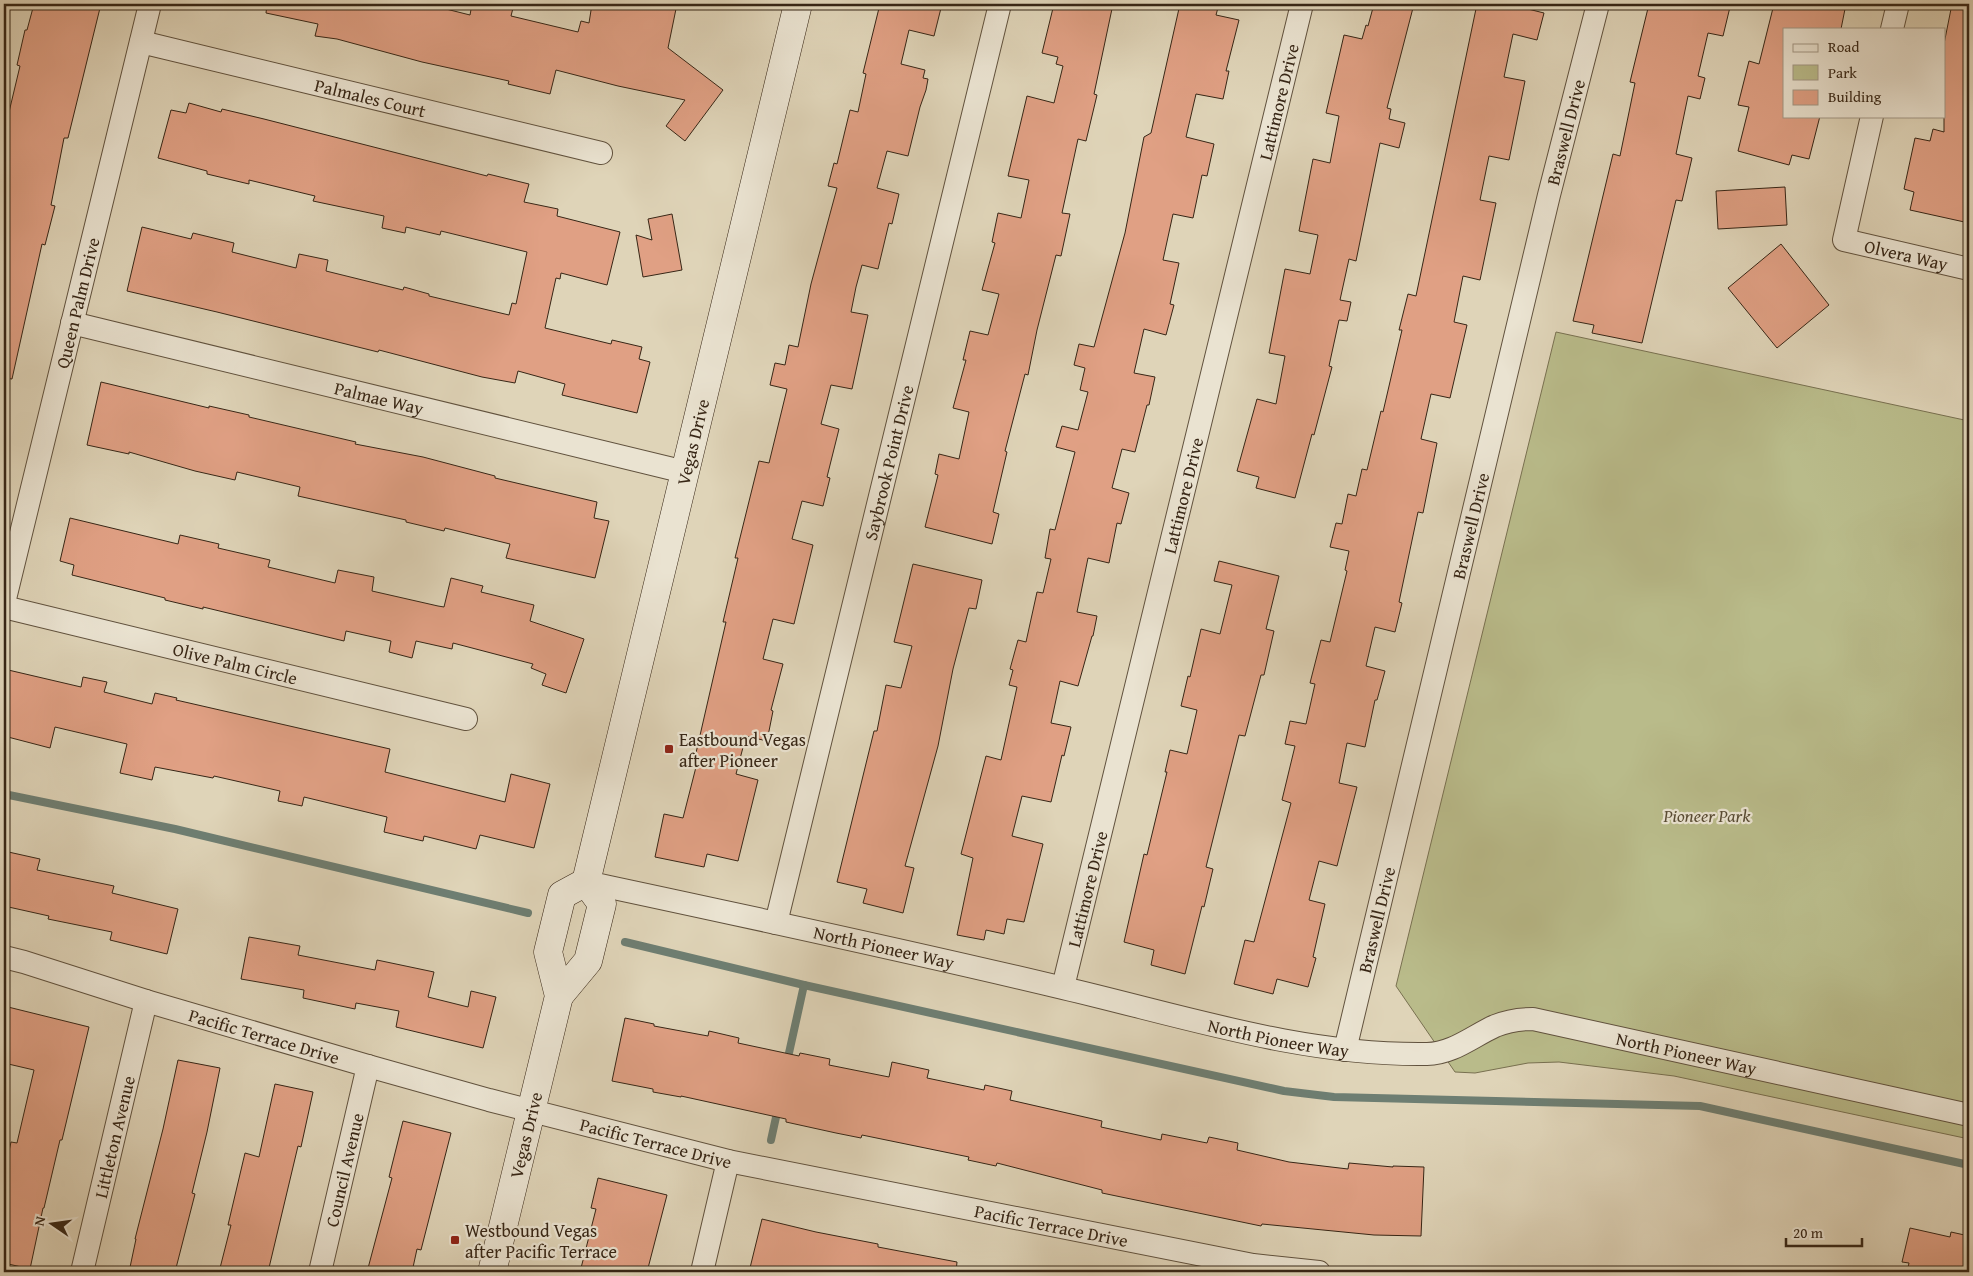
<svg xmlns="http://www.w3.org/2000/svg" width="1973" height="1276" font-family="'Gentium Book Plus',serif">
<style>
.green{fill:#b9bb8a;stroke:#787050}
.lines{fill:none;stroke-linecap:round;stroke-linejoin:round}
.stream{stroke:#6e7e72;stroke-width:8}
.building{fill:#e0a084;stroke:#372616}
.minor-casing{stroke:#61523e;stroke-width:24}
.secondary-casing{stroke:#372616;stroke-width:29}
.minor{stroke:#eae3d1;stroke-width:22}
.secondary{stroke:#eae3d1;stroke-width:28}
.poi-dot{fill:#8f2418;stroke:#eae3d1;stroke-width:2}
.labels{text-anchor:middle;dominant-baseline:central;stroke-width:4.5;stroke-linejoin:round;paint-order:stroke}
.street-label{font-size:18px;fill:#372616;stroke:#eae3d1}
.poi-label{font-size:18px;fill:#372616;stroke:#eae3d1;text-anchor:start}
.park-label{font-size:18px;font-style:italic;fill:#584b33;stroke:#eae3d1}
</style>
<rect width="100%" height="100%" fill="#dfd4b8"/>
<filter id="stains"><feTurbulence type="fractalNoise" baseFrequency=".004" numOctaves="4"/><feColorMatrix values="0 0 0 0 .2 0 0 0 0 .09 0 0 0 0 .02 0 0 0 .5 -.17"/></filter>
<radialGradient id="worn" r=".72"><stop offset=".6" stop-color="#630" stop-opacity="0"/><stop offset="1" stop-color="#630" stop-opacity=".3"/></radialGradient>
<path class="green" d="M1556,332L1969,421V1139L1674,1076L1559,1062L1528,1063L1475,1073L1455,1072L1396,986Z"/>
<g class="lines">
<g class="stream">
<path d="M4,794L175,829L528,913"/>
<path d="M625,942L804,985L1284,1091L1334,1097L1700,1106L1969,1165"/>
<path d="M787,1062L804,985"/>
<path d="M771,1140L778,1108"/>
</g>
</g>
<g class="building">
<path d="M34,4H82L100,8L68,138H64L51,205L55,206L45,245L42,244L12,379L4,378V133L20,66L17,65L25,30H27Z"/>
<path d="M267,4H426L470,15L472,4H514L511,16L578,32L581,21L589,23L592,4H677L668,48L723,90L685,141L666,126L685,100L618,86L556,70L550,94L508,84L509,81L422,62L337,39L315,36L318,24L266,13Z"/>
<path d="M880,4H926L941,8L934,36L909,30L901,64L925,70L923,78L928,79L926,90L920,107L908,156L887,151L877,188L899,194L892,224L889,223L878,269L862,265L856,287L851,312L868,315L852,389L831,385L821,424L839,429L827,477L830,478L823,506L802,501L792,539L813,545L794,624L773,619L763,659L783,664L771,710L773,711L767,741L746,736L736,774L758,780L738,861L707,854L704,867L655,857L664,814L683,818L696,767L693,766L726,622H723L738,558H735L759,461L769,463L787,389L770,385L775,363L785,365L789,345L798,347L811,284L837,188L828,186L834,163L837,164L850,110L858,112L866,74L863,73Z"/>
<path d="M1054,4H1113L1094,94L1097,95L1086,141L1078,139L1062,213L1070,214L1061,256L1056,255L1037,330L1028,375L1025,374L1005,451L1007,452L993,512L999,514L992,544L925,527L938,475L935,474L939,454L959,459L969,412L953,408L966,360H963L970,331L988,335L999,294L982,290L995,243L992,242L998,213L1021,218L1029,180L1008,176L1027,96L1054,103L1063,66L1056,64L1058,57L1042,53Z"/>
<path d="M1180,4H1219L1216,15L1239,20L1226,71H1229L1223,99L1196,94L1186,137L1214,144L1207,176L1202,175L1193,218L1173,214L1163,260L1179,263L1170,304L1174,305L1166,335L1144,329L1134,373L1155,377L1149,405H1147L1135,452L1122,449L1112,488L1129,493L1121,524L1117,523L1109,563L1088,558L1077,612L1097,616L1093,636H1092L1078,686L1060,681L1051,723L1071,727L1064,756L1062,755L1051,802L1022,796L1012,836L1043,844L1024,922L1007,919L1004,934L986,930L984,940L957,935L973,858L961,854L986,756L1001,760L1017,687L1009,685L1013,670L1010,669L1018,640L1026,642L1037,592L1043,593L1051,559L1045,558L1050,529L1055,530L1075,452L1056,447L1062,426L1078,430L1088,392L1080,390L1085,368L1074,365L1079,344L1094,347L1125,233L1144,137L1151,133Z"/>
<path d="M1374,4H1414L1387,108L1391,109L1389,119L1405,123L1399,148L1380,143L1356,261L1349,259L1340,300L1351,302L1347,321L1339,320L1329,366L1332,367L1314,435L1312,434L1295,498L1256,488L1259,477L1237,471L1257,399L1276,404L1285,356L1269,353L1285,269L1310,274L1318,235L1299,231L1313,159L1330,163L1339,116L1326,113L1344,35L1362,39L1366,25L1368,26Z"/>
<path d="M1477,4H1508L1544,13L1537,40L1513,34L1504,77L1525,81L1509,160L1489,156L1480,200L1496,203L1480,280L1463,276L1454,322L1467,325L1450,398L1431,394L1421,439L1437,443L1423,513L1418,512L1399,602L1402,603L1395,632L1375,627L1366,666L1385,671L1377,700H1375L1365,747L1347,743L1339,783L1357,787L1337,866L1319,861L1309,900L1325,904L1313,957L1316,958L1308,987L1277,979L1273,994L1234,984L1245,940L1254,942L1291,803L1282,800L1295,746L1285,744L1290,721L1306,724L1315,684L1310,683L1321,640L1330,642L1347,571L1345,570L1349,551L1330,547L1336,523L1342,524L1348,494L1356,496L1362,469L1367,470L1381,411L1383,412L1402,330H1399L1408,294L1416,296Z"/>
<path d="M1649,4H1719L1730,7L1723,36L1708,33L1698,76L1705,78L1700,99L1688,96L1676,154L1692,158L1682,201L1676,200L1642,343L1592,333L1594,325L1573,321L1613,154L1620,156L1635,83L1630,82Z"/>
<path d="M1774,4H1846L1841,29H1784V116H1820L1809,159L1792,155L1789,165L1738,151L1749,107L1738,105L1749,61L1759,64Z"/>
<path d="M1952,4H1969V223L1910,210L1914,192L1904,189L1915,138L1930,141L1933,129L1944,132V44Z"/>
<path d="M189,103L221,112L222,109L264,119L487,176L488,174L529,184L524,202L558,209L557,216L620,232L607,285L561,273L560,279L556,278L545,328L611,344L612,340L642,347L639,359L650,362L637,413L562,395L565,384L518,371L515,383L482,377L379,350L378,352L217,312L127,291L142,227L191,239L193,233L234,243L232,252L296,268L299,254L328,260L326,271L403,290L404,287L429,294V296L509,315L512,303L516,304L527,252L441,231L440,235L406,227L405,233L382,228L384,216L313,201L315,196L249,180V184L207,174V171L158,158L171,110L186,113Z"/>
<path d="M1785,187L1787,225L1718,229L1716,191Z"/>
<path d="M672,214L682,270L643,277L636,235L652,240L648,219Z"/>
<path d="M1781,244L1829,305L1777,348L1728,288Z"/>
<path d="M101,382L209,408V406L249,415V417L356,442L355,444L423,457L495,476V478L597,502L594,518L609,521L595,578L506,558L510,544L445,528L444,531L406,522V520L298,496L300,487L237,472L235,480L195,471L129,452V454L87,445Z"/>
<path d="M70,518L178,544L180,535L219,544L218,548L270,560L268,567L335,583L338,570L374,577L372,591L438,606L444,607L451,578L483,586L481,592L534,605L530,621L584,639L566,693L542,685L546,674L531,668L533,664L453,643L452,649L416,641L412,658L389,652L391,641L346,631L344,641L203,607V609L165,600V598L72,575L74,565L60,561Z"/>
<path d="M1219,561L1279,576L1266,629L1274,631L1264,675H1261L1245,736L1239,735L1206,867L1213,869L1204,907L1202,906L1185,974L1151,965L1154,950L1124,942L1144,854L1147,855L1167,772H1165L1170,750L1187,754L1197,710L1181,706L1188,676L1190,677L1201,629L1220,634L1232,585L1214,581Z"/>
<path d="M913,564L982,580L976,609L969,608L953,669L938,746L905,866L914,868L903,913L863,903L867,889L837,882L874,731H877L886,685L901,688L912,646L894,642Z"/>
<path d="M4,669L81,687L83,677L107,682L104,692L152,704L155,693L177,698L176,700L390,749L385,772L505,802L511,774L550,784L534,848L480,835L476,849L424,836L423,841L384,832L387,817L304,797L302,806L278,801L280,791L214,776L213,778L155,767L152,780L120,773L127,744L55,727L50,748L4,736Z"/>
<path d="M4,851L40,859L37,870L114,886L112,893L178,909L167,954L110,940L112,932L48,919L49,916L4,906Z"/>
<path d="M249,937L300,946L298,955L375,970L377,960L434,972L428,997L468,1007L471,991L496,997L483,1048L396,1027L399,1011L356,1003L355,1009L303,998L304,990L241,979Z"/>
<path d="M4,1006L89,1027L62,1140H60L44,1208H43L30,1269L4,1263V1174L11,1142L17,1143L34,1070L4,1063Z"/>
<path d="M625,1018L654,1024V1026L708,1036L709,1031L739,1038L738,1043L799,1056L800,1053L830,1059L829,1065L889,1077L892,1062L929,1070L927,1078L984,1090L985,1085L1012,1091L1010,1100L1102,1121L1101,1127L1161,1140L1162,1134L1207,1143L1209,1137L1238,1143L1237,1150L1289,1162L1348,1169L1349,1163L1393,1167V1166L1424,1167L1421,1236L1374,1235L1262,1224L1261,1226L1102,1193V1190L997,1163L996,1166L968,1160L969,1157L862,1135L861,1138L836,1133L786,1122V1119L681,1096V1097L653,1092V1089L612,1081Z"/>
<path d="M178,1060L220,1068L207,1132L192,1193L195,1194L175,1272H129L136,1239H135L163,1129Z"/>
<path d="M275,1084L313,1092L301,1147L298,1146L268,1272H219L231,1225H228L245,1153L259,1157Z"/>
<path d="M403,1121L451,1133L421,1250L417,1249L412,1272H367L392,1178L389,1177Z"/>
<path d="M598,1178L667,1195L647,1272H580L596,1209L591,1208Z"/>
<path d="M762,1219L816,1232L878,1244V1247L957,1262L956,1272H749Z"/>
<path d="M1910,1228L1950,1237L1951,1232L1969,1236V1272H1907L1909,1263L1902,1262Z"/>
</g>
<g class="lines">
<g class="minor-casing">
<g id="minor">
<path d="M1892,29L1898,4"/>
<path id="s1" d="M141,42L601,153"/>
<path id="s2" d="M1872,116L1844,240L1969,269"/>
<path id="s3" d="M72,323L685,472"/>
<path id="s4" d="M4,603L150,4"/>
<path id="s5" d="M4,607L466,719"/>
<path id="s6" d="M586,882C745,916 905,950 1063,988C1183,1016 1303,1056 1427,1054C1452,1054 1473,1036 1495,1026C1507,1021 1519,1019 1533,1019L1969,1115"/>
<path id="s7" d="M776,923L1000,4"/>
<path id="s8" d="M4,957L24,962L146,1001L368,1066L489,1100L728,1161L1253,1265L1319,1272"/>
<path id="s9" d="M1063,987L1302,4"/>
<path id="s10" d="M1345,1050L1549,195L1598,4"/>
<path id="s11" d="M82,1272L146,1001"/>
<path id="s12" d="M320,1272L368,1066"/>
<path d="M702,1272L728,1161"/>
</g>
</g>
<g class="secondary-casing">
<g id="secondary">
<path d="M559,996L588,961L602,904L586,882"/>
<path id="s13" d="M492,1272L559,996L548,952L562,895L586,882L798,4"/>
</g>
</g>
<use href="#minor" class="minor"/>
<use href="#secondary" class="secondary"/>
</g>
<g class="poi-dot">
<rect x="664" y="744" width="10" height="10" rx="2.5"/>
<rect x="450" y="1235" width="10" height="10" rx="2.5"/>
</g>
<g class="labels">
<g class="street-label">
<text stroke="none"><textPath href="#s1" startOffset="236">Palmales Court</textPath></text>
<text stroke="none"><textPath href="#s9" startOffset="911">Lattimore Drive</textPath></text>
<text stroke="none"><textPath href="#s10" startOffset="944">Braswell Drive</textPath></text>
<text stroke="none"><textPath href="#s2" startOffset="191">Olvera Way</textPath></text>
<text stroke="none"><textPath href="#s4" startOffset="309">Queen Palm Drive</textPath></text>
<text stroke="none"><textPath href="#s3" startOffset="316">Palmae Way</textPath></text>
<text stroke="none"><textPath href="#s13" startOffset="868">Vegas Drive</textPath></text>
<text stroke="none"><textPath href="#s7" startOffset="474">Saybrook Point Drive</textPath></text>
<text stroke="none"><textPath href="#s9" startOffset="506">Lattimore Drive</textPath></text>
<text stroke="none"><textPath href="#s10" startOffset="539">Braswell Drive</textPath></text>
<text stroke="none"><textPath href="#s5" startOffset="238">Olive Palm Circle</textPath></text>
<text stroke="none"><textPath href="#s9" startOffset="101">Lattimore Drive</textPath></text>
<text stroke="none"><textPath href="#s10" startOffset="134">Braswell Drive</textPath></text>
<text stroke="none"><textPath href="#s6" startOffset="305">North Pioneer Way</textPath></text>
<text stroke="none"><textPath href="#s8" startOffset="272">Pacific Terrace Drive</textPath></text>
<text stroke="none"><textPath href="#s6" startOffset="710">North Pioneer Way</textPath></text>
<text stroke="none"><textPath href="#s6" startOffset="1130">North Pioneer Way</textPath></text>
<text stroke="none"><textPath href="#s13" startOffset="141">Vegas Drive</textPath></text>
<text stroke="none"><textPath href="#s11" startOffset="139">Littleton Avenue</textPath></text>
<text stroke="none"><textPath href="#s8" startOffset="678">Pacific Terrace Drive</textPath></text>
<text stroke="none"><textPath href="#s12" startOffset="105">Council Avenue</textPath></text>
<text stroke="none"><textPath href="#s8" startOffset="1082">Pacific Terrace Drive</textPath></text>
</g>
<g class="poi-label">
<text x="679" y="739">Eastbound Vegas<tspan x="679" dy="21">after Pioneer</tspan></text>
<text x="465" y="1230">Westbound Vegas<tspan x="465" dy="21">after Pacific Terrace</tspan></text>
</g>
<g class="park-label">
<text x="1707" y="815">Pioneer Park</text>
</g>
</g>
<rect width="1973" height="1276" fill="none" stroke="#dfd4b8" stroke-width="20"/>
<rect x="5" y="5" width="1963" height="1266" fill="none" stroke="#372616" stroke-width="2.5"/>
<rect x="10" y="10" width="1953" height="1256" fill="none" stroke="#372616"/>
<rect x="1783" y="28" width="162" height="90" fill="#eae3d1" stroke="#a29786"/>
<rect x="1793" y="44" width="25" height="8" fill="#eae3d1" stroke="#a29786"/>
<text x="1828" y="52" font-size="15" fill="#372616">Road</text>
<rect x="1793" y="65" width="25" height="15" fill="#b9bb8a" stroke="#a29786"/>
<text x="1828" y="78" font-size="15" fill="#372616">Park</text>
<rect x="1793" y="90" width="25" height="15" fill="#e0a084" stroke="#a29786"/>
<text x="1828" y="102" font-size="15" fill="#372616">Building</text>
<g transform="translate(52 1224) rotate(283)" stroke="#eae3d1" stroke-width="4" paint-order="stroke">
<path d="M0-4L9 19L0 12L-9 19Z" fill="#372616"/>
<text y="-8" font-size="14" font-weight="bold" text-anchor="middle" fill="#372616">N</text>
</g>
<path d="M1786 1238v8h76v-8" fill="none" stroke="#372616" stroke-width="2.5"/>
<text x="1793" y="1238" font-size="15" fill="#372616" stroke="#eae3d1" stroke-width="4" paint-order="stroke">20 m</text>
<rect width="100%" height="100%" filter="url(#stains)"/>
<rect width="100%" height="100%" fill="url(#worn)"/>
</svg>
